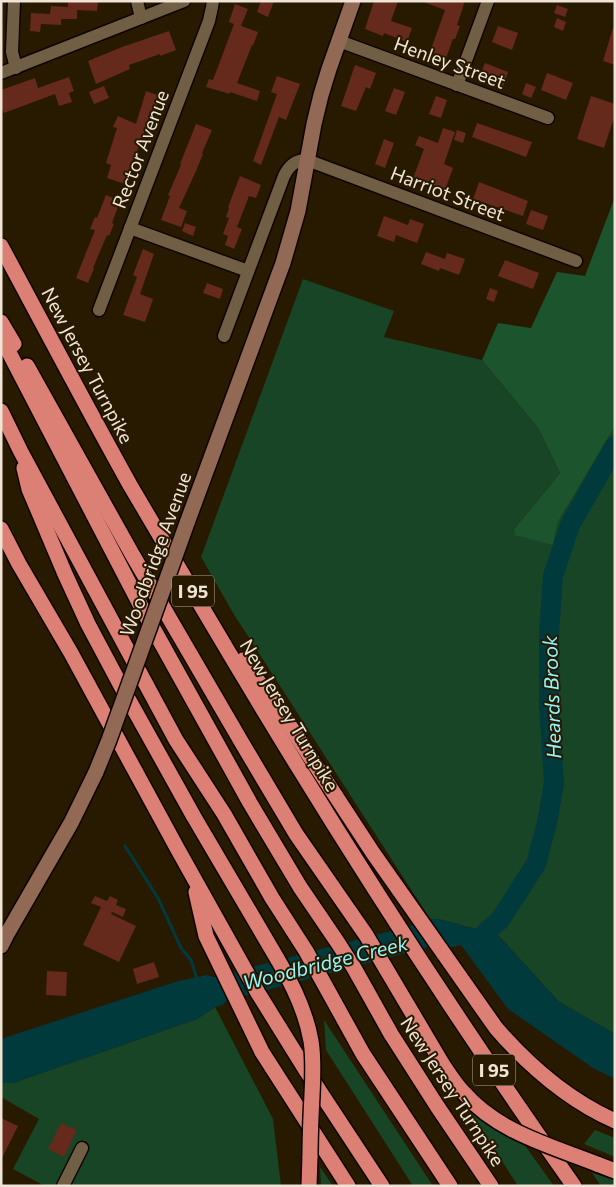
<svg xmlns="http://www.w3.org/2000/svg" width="616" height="1187" font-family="Commissioner,sans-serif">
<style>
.green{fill:#184525}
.forest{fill:#1b542d}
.water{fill:#013a3d}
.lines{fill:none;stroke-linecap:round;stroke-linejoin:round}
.stream{stroke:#013a3d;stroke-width:3}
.river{stroke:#013a3d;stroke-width:20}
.building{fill:#652a1b}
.street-casing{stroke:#100400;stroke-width:15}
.secondary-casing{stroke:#100400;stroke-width:18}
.highway-casing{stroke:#100400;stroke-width:18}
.street{stroke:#715f45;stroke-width:12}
.secondary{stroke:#916954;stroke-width:15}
.highway{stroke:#dc8076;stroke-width:15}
.secondary-bridge-casing{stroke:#100400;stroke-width:18;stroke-linecap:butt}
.highway-bridge-casing{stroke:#100400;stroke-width:18;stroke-linecap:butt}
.secondary-bridge{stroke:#916954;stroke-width:15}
.highway-bridge{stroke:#dc8076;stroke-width:15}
.labels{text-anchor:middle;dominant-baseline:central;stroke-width:4;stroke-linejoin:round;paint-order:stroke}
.shield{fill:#281901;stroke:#b3a796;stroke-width:1}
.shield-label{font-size:18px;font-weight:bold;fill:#efe4d6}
.street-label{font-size:19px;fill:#efe4d6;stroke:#281901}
.water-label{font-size:20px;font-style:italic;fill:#92f6fc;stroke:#281901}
</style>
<rect width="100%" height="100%" fill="#281901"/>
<g class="green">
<path d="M303,279L394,311L384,337L482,360L538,428L560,473L515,528L553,545L558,522L615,426V1034L559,1002L498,935L438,919H430L233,613L201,557Z"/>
<path d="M215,1007L273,1119L281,1186H45L13,1169L39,1119L1,1097V1083H13L197,1019Z"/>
<path d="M324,1020L433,1186H413L326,1050Z"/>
<path d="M470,1111L501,1133L521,1140L554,1186H518Z"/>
<path d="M595,1130L615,1138V1157L584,1144Z"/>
<path d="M320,1167L333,1186H321Z"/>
<path d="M592,1173L615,1180V1186H601Z"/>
</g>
<path class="forest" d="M615,197V426L558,522L553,545L514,535L515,528L560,473L538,428L482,360L498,323L531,328L557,272L585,276Z"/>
<path class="water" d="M430,919H438L498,935L559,1002L615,1034V1079L593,1068L508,1009L461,945L444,949L440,944L226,1001L223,1005L215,1007L197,1019L13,1083H1V1039L175,982L207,975L214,977L425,922V921Z"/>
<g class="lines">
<path class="stream" d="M125,846L158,898L181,948L191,960L198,982"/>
<path class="river" d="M481,943L486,932L500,920L536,864L547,823L554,783L549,706V634L553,576L570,525L615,446"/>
</g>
<g class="building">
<path d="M68,1H98L97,11L77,10V19H61V25L41,24L40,32L30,31L31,13L50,14L51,6L68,7Z"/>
<path d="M261,1H274L268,17L257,12Z"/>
<path d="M374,1H398L391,21L412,28L407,42L384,33L383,36L365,29Z"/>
<path d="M425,1H465L457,25L460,26L455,39H453L446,58L430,52L445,10L424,2Z"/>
<path d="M235,4L248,9L241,26L258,32L253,46L252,45L237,83L260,91L257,101L230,92V94L206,87L209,79L213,80L234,24L229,22Z"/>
<path d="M557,5L568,9L565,17L554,13Z"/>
<path d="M557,18L566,22L563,31L554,27Z"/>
<path d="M498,26L518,33L512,50L492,42Z"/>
<path d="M613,28H615V65L603,61Z"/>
<path d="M169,31L176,50L160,56V54L129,65L130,69L96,84L88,61L122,47Z"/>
<path d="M485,63L508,72L503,87L479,78Z"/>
<path d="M355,65L376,73L370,89L366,87L356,111L341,106Z"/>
<path d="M547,73L573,83L566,100L541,90Z"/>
<path d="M277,76L300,84L286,120L279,117L261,165L253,161L277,94L271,92Z"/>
<path d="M69,77L74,91L69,93L72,102L59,106L55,94L4,113L1,106V90L35,78L38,88Z"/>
<path d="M526,83L536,87L531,98L522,94Z"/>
<path d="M104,86L109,98L94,104L89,92Z"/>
<path d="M394,88L405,92L396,115L385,111Z"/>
<path d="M146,91L160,96L154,116L151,115L139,145L130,174H131L128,185L107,178L111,165L106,163L117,128L113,127L118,116L136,124Z"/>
<path d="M436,96L447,100L441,118L429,114Z"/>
<path d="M591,96L615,104V115L604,148L577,139Z"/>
<path d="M477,123L532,142L526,157L472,137Z"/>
<path d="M196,124L212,130L202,153L203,154L196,171L179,208L187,211L181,227L161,220L170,196L168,195L181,165L180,164Z"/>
<path d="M443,128L455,132L444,164L453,168L445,190L424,182L423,184L412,181L424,149L415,145L419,136L438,143Z"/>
<path d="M457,130L466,133L463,143L454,140Z"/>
<path d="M384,139L394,143L385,168L375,164Z"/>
<path d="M240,176L261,185L256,198L249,196L237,227L242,229L234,249L225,245L228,236L223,234L229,218L226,217L229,208L228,207Z"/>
<path d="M479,182L528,201L523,216L473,199Z"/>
<path d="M106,195L120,201L112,223L114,224L109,236L107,235L93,268L94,269L88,283L76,278L95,230L90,229L95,217L97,218Z"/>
<path d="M531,210L548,216L543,230L526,224Z"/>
<path d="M384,216L408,225L410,219L424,224L417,243L396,235L394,242L377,236Z"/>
<path d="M185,223L196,227L193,236L182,231Z"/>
<path d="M143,249L154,254L140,294L153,299L145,322L123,315L137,277L133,275Z"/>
<path d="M426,252L445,259L447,253L465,259L459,275L440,268L439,271L421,264Z"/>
<path d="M505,260L539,273L533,289L498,276Z"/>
<path d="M207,283L223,289L220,299L203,293Z"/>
<path d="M490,288L498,291L494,302L486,299Z"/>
<path d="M95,896L107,901L110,896L118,900L116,905L126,909L123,917L112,912L111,914L136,926L119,962L83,945L101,907L91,903Z"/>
<path d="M154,962L159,977L137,984L133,969Z"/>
<path d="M47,971L67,972L66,996L46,995Z"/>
<path d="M1,1118L18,1126L1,1160Z"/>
<path d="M61,1123L77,1130L64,1157L48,1149Z"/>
</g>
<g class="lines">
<g class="street-casing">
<g id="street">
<path d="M14,1L12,52L16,68"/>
<path d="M137,1L141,18"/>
<path d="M339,41L548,118"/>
<path d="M1,73L184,1"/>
<path d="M457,85L488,1"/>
<path d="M130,228L248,271"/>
<path d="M99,310L209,21L212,7L213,1"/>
<path d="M224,336L284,176C289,166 295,160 307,160L576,261"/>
<path d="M63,1186L82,1148"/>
</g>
</g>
<g class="secondary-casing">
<g id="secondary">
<path d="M187,523L283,263L298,211L314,124L321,95L329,69L353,1"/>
<path d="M1,946L7,934L71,823L96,772"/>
</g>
</g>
<g class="highway-casing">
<g id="highway">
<path d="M1,246C44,326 86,406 130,485C155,528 181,571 206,614C321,809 443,1001 574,1186"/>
<path d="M1,322L14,344"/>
<path d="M1,337L144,612L250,803L300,887L338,943L354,968L391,1034L437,1106L491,1186"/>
<path d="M27,366L132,554L242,743L296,834L366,935L443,1065"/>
<path d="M1,411L21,452L176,740L224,814L272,898L306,951L363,1054L450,1186"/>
<path d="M24,468L29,489L65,574L88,624L121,686L194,817L278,960"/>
<path d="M1,529L19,564L71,653L177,848L258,993L307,1072L382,1186"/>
<path d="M243,660L286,720L373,853L496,1028C529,1066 568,1100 615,1121"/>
<path d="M196,892L206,936L262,1052L348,1186"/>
<path d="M597,1164L615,1171"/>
<path d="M309,1186L310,1156"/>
</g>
</g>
<use href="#street" class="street"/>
<use href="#secondary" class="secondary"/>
<use href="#highway" class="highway"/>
<g class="secondary-bridge-casing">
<path id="secondary-bridge" d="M96,772L109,740L187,523"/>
</g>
<g class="highway-bridge-casing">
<g id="highway-bridge">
<path d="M278,960C293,985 306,1012 311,1041C314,1059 313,1077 312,1095C311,1115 310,1136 310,1156"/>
<path d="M443,1065C450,1075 456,1085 464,1093C498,1132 551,1146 597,1164"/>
</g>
</g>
<use href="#secondary-bridge" class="secondary-bridge"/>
<use href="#highway-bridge" class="highway-bridge"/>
</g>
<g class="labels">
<g class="shield">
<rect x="172" y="575.5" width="42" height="31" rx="4"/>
<rect x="473" y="1054.5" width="42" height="31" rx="4"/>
</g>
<g class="shield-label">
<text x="193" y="591">I 95</text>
<text x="494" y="1070">I 95</text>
</g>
<g class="street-label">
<text transform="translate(450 62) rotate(20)">Henley Street</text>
<text transform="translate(140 149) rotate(-69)">Rector Avenue</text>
<text transform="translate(448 193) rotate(21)">Harriot Street</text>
<text transform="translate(88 365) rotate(62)">New Jersey Turnpike</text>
<text transform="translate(155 554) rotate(-70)">Woodbridge Avenue</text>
<text transform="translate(290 715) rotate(59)">New Jersey Turnpike</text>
<text transform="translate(453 1091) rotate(57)">New Jersey Turnpike</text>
</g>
<g class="water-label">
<text transform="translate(551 697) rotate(-92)">Heards Brook</text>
<text transform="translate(325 962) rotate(-14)">Woodbridge Creek</text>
</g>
</g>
<rect width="616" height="1187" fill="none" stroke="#efe4d6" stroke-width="5"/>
</svg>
